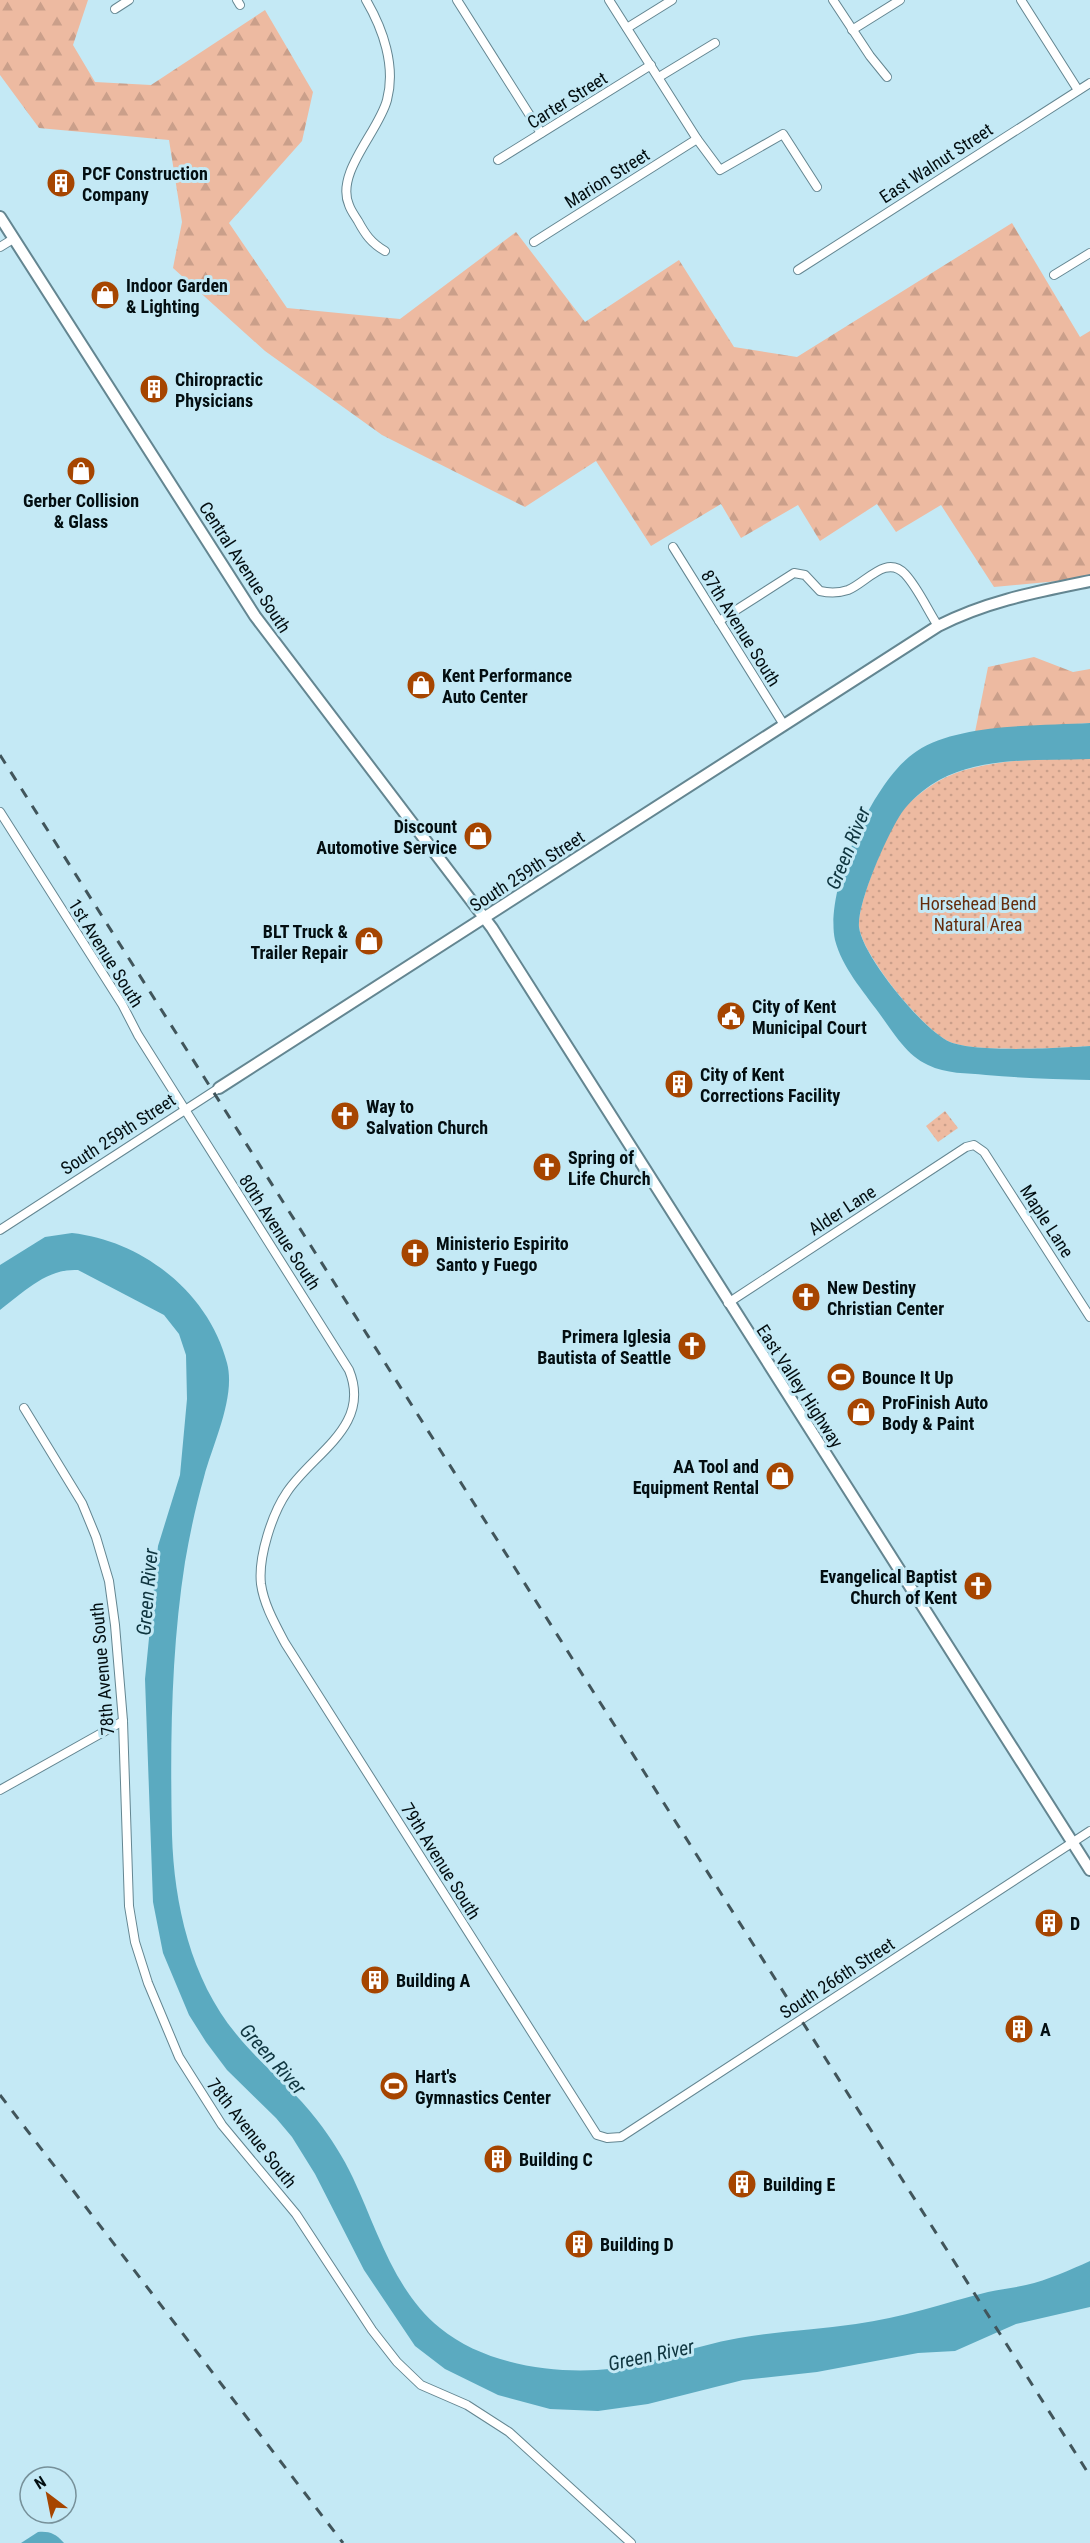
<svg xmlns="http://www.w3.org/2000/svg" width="1090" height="2543" font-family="'Roboto Condensed',sans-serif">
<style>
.forest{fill:url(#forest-firs)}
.park{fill:url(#park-dots)}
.water{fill:#5baac0}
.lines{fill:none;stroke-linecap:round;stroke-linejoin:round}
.street-casing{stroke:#648691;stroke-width:10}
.secondary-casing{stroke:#648691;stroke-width:14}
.street{stroke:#fff;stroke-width:8}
.secondary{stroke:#fff;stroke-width:10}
.rail{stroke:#41555b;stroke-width:3;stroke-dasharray:10 10;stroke-linecap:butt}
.labels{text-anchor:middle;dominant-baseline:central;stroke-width:6;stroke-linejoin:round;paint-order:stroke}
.street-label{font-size:18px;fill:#030e11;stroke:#c4e9f5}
.poi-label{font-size:18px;font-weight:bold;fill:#030e11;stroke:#c4e9f5;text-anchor:start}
.park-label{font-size:18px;fill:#642c0c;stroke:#c4e9f5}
.water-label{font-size:20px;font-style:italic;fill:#0f353f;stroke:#c4e9f5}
</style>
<defs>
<pattern id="forest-firs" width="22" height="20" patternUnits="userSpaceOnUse" patternTransform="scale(1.5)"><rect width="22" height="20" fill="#edbaa1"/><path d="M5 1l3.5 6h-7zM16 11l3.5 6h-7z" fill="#ca9f8a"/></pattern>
<pattern id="park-dots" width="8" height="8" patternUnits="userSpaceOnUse" patternTransform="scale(1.5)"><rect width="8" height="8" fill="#edbaa1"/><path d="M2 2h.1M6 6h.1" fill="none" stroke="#ca9f8a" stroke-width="1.8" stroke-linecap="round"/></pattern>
</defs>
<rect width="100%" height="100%" fill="#c4e9f5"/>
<g class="forest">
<path d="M0,0H88L73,45L95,82L151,85L265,10L313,92L302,141L229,223L287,308L400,319L516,232L585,322L679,260L734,347L797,357L1012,223L1080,337L1090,331V578L994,587L941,505L896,532L877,504L820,541L798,505L741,538L721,504L651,546L596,461L525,507L382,435L265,351L173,268L182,222L169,140L39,128L0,75Z"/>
<path d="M1034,657L1073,672L1090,669V723L975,732L988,667Z"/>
</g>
<g class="park">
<path d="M1051,758L1090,759V1046C1059,1048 976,1053 950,1042C924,1031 861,954 859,926C858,903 886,835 899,815C906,804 918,795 929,787C962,763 1012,761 1051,758Z"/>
<path d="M945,1111L958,1128L938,1142L926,1126Z"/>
</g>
<g class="water">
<path d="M1090,723V759C1038,761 977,755 931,785C919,793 906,805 899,817C886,838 857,903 859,927C862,956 924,1031 950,1042C977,1053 1059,1048 1090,1046V1080C1055,1079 1021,1078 986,1075C967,1073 946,1074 928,1065C906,1055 893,1032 879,1013C863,991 842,967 835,940C824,889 874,778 917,751C959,723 1040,726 1090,723Z"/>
<path d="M72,1233C143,1241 209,1293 227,1363C236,1397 213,1443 204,1477C196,1505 190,1533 185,1562C171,1651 170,1745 172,1835C174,1904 191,1980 237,2035C261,2065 293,2088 317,2120C331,2138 343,2157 353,2178C377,2229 394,2291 440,2328C481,2362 545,2373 597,2370C646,2367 691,2346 739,2338C778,2331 817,2330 856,2324C901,2318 944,2303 988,2292C1001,2289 1014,2288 1026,2285C1048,2280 1070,2270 1090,2261V2307L1016,2324L955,2351L918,2353L817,2372L743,2380L648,2404L598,2411L550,2409L498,2395L445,2369L415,2346L364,2270L315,2174L292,2137L276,2118L227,2070L206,2042L189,2015L163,1953L153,1902L145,1679L158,1546L180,1475L187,1399L186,1355L179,1334L164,1315L78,1270C47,1268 24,1292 0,1310V1265L45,1237Z"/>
<path d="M38,2532C50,2531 56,2534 64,2543H21Z"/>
</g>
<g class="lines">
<g class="street-casing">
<g id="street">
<path d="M237,0L240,5"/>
<path d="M366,0C383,29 396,66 387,100C379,131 335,173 349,205C351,211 355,216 358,221C365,234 371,243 385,251"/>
<path d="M457,0L541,133"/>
<path d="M609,0L697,139L720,170L783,134L817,187"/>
<path d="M833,0L870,56L887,77"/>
<path d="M1021,0L1078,90"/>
<path d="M115,9L129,0"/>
<path d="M627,28L672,0"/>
<path d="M852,30L900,0"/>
<path d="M659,77L715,43"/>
<path d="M498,160L651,65"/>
<path d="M534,242L697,139"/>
<path d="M0,247L13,239"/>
<path d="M798,270L1090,83"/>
<path d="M1054,275L1090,253"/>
<path d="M673,547L784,725"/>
<path d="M719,621L794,573L805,575L820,591C829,593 839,593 848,590C866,583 886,554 905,574C918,588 927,609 938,626"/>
<path d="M0,812L122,1004L138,1035L349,1370C372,1426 313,1453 287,1492C272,1514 258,1557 261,1584C264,1605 275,1624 285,1643L597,2135L607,2138L621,2137L1090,1831"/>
<path d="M0,1230L219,1088"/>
<path d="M728,1303L966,1147L974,1145L984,1152L1090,1317"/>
<path d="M24,1408L82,1503L96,1537L109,1581L115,1625L123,1721L129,1906L135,1942L148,1983L179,2057L222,2125L296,2214L372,2330L397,2362L421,2385L467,2405L509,2432L631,2543"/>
<path d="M0,1790L123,1721"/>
</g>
</g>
<g class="secondary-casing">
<g id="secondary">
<path d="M0,217L255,616L492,928L1090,1870"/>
<path d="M219,1088L938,626C987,601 1036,592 1090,581"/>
</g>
</g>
<use href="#street" class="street"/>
<use href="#secondary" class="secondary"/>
<g class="rail">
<path d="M0,755L1090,2476"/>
<path d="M0,2095L343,2543"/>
</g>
</g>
<defs>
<g id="building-disc" transform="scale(1.5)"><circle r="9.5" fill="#a64500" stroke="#c4e9f5"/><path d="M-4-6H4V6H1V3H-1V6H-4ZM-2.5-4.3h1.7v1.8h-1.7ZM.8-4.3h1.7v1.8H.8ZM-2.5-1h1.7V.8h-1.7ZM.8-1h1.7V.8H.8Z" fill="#fff"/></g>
<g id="shop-disc" transform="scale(1.5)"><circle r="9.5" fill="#a64500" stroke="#c4e9f5"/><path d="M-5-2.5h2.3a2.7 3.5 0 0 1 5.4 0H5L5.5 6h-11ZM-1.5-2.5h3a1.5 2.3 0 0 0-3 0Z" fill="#fff"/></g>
<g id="civic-disc" transform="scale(1.5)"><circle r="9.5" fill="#a64500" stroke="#c4e9f5"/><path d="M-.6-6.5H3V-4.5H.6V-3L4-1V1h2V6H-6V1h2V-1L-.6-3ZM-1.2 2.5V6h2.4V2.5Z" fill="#fff"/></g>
<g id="church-disc" transform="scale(1.5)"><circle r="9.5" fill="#a64500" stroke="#c4e9f5"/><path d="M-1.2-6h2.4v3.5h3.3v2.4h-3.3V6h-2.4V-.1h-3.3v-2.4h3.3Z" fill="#fff"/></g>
<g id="stadium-disc" transform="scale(1.5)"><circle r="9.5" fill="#a64500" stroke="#c4e9f5"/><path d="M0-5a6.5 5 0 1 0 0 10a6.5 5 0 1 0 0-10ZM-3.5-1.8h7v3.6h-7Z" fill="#fff"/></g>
</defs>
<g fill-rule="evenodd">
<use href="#building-disc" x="61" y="183"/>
<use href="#shop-disc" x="105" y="295"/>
<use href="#building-disc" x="154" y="389"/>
<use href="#shop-disc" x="81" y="471"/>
<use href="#shop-disc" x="421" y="685"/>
<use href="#shop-disc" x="478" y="836"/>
<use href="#shop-disc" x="369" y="941"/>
<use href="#civic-disc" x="731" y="1016"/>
<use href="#building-disc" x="679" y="1084"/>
<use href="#church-disc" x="345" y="1116"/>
<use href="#church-disc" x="547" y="1167"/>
<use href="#church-disc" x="415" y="1253"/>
<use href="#church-disc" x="806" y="1297"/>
<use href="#church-disc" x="692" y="1346"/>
<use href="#stadium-disc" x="841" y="1377"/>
<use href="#shop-disc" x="861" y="1412"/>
<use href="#shop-disc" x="780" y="1476"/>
<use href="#church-disc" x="978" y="1586"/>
<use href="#building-disc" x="1049" y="1923"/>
<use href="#building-disc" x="375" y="1980"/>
<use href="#building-disc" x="1019" y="2029"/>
<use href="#stadium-disc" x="394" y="2086"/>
<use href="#building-disc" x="498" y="2159"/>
<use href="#building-disc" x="742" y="2184"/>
<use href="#building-disc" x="579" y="2244"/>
</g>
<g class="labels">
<g class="street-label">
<text transform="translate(567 100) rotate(-32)">Carter Street</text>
<text transform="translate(936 163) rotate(-33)">East Walnut Street</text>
<text transform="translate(607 178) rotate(-32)">Marion Street</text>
<text transform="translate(245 567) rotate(57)">Central Avenue South</text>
<text transform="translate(741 628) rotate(58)">87th Avenue South</text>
<text transform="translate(527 871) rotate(-33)">South 259th Street</text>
<text transform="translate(106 953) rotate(58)">1st Avenue South</text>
<text transform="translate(118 1134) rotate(-33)">South 259th Street</text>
<text transform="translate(842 1210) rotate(-33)">Alder Lane</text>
<text transform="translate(1047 1221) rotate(57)">Maple Lane</text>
<text transform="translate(280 1232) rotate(57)">80th Avenue South</text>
<text transform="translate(800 1386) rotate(57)">East Valley Highway</text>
<text transform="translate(102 1669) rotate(-95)">78th Avenue South</text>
<text transform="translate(441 1861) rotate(58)">79th Avenue South</text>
<text transform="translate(837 1978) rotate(-33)">South 266th Street</text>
<text transform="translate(252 2133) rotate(52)">78th Avenue South</text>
</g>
<g class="poi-label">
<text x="82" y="173">PCF Construction<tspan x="82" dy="21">Company</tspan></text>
<text x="126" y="285">Indoor Garden<tspan x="126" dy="21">&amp; Lighting</tspan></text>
<text x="175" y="379">Chiropractic<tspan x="175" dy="21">Physicians</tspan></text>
<text x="81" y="500" text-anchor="middle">Gerber Collision<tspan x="81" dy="21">&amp; Glass</tspan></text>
<text x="442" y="675">Kent Performance<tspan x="442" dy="21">Auto Center</tspan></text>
<text x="457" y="826" text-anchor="end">Discount<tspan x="457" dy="21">Automotive Service</tspan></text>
<text x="348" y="931" text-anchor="end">BLT Truck &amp;<tspan x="348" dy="21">Trailer Repair</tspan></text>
<text x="752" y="1006">City of Kent<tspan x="752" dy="21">Municipal Court</tspan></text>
<text x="700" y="1074">City of Kent<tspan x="700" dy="21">Corrections Facility</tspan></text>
<text x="366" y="1106">Way to<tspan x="366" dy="21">Salvation Church</tspan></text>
<text x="568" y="1157">Spring of<tspan x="568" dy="21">Life Church</tspan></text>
<text x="436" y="1243">Ministerio Espirito<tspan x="436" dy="21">Santo y Fuego</tspan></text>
<text x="827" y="1287">New Destiny<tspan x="827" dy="21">Christian Center</tspan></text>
<text x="671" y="1336" text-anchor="end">Primera Iglesia<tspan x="671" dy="21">Bautista of Seattle</tspan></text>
<text x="862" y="1377">Bounce It Up</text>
<text x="882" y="1402">ProFinish Auto<tspan x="882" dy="21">Body &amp; Paint</tspan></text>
<text x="759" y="1466" text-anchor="end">AA Tool and<tspan x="759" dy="21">Equipment Rental</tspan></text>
<text x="957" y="1576" text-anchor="end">Evangelical Baptist<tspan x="957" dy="21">Church of Kent</tspan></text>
<text x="1070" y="1923">D</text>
<text x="396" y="1980">Building A</text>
<text x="1040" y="2029">A</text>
<text x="415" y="2076">Hart's<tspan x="415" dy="21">Gymnastics Center</tspan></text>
<text x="519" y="2159">Building C</text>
<text x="763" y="2184">Building E</text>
<text x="600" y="2244">Building D</text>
</g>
<g class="park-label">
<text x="978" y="903">Horsehead Bend<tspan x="978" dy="21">Natural Area</tspan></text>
</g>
<g class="water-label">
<text transform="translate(848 848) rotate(-68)">Green River</text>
<text transform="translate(147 1592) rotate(-85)">Green River</text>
<text transform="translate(273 2059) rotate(48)">Green River</text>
<text transform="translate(651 2355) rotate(-12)">Green River</text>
</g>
</g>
<g transform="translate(48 2495) rotate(328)"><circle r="28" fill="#c4e9f5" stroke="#77919a" stroke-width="1.5"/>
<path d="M0-4.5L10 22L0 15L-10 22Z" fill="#a64500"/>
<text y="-9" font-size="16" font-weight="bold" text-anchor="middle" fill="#030e11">N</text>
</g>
</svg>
